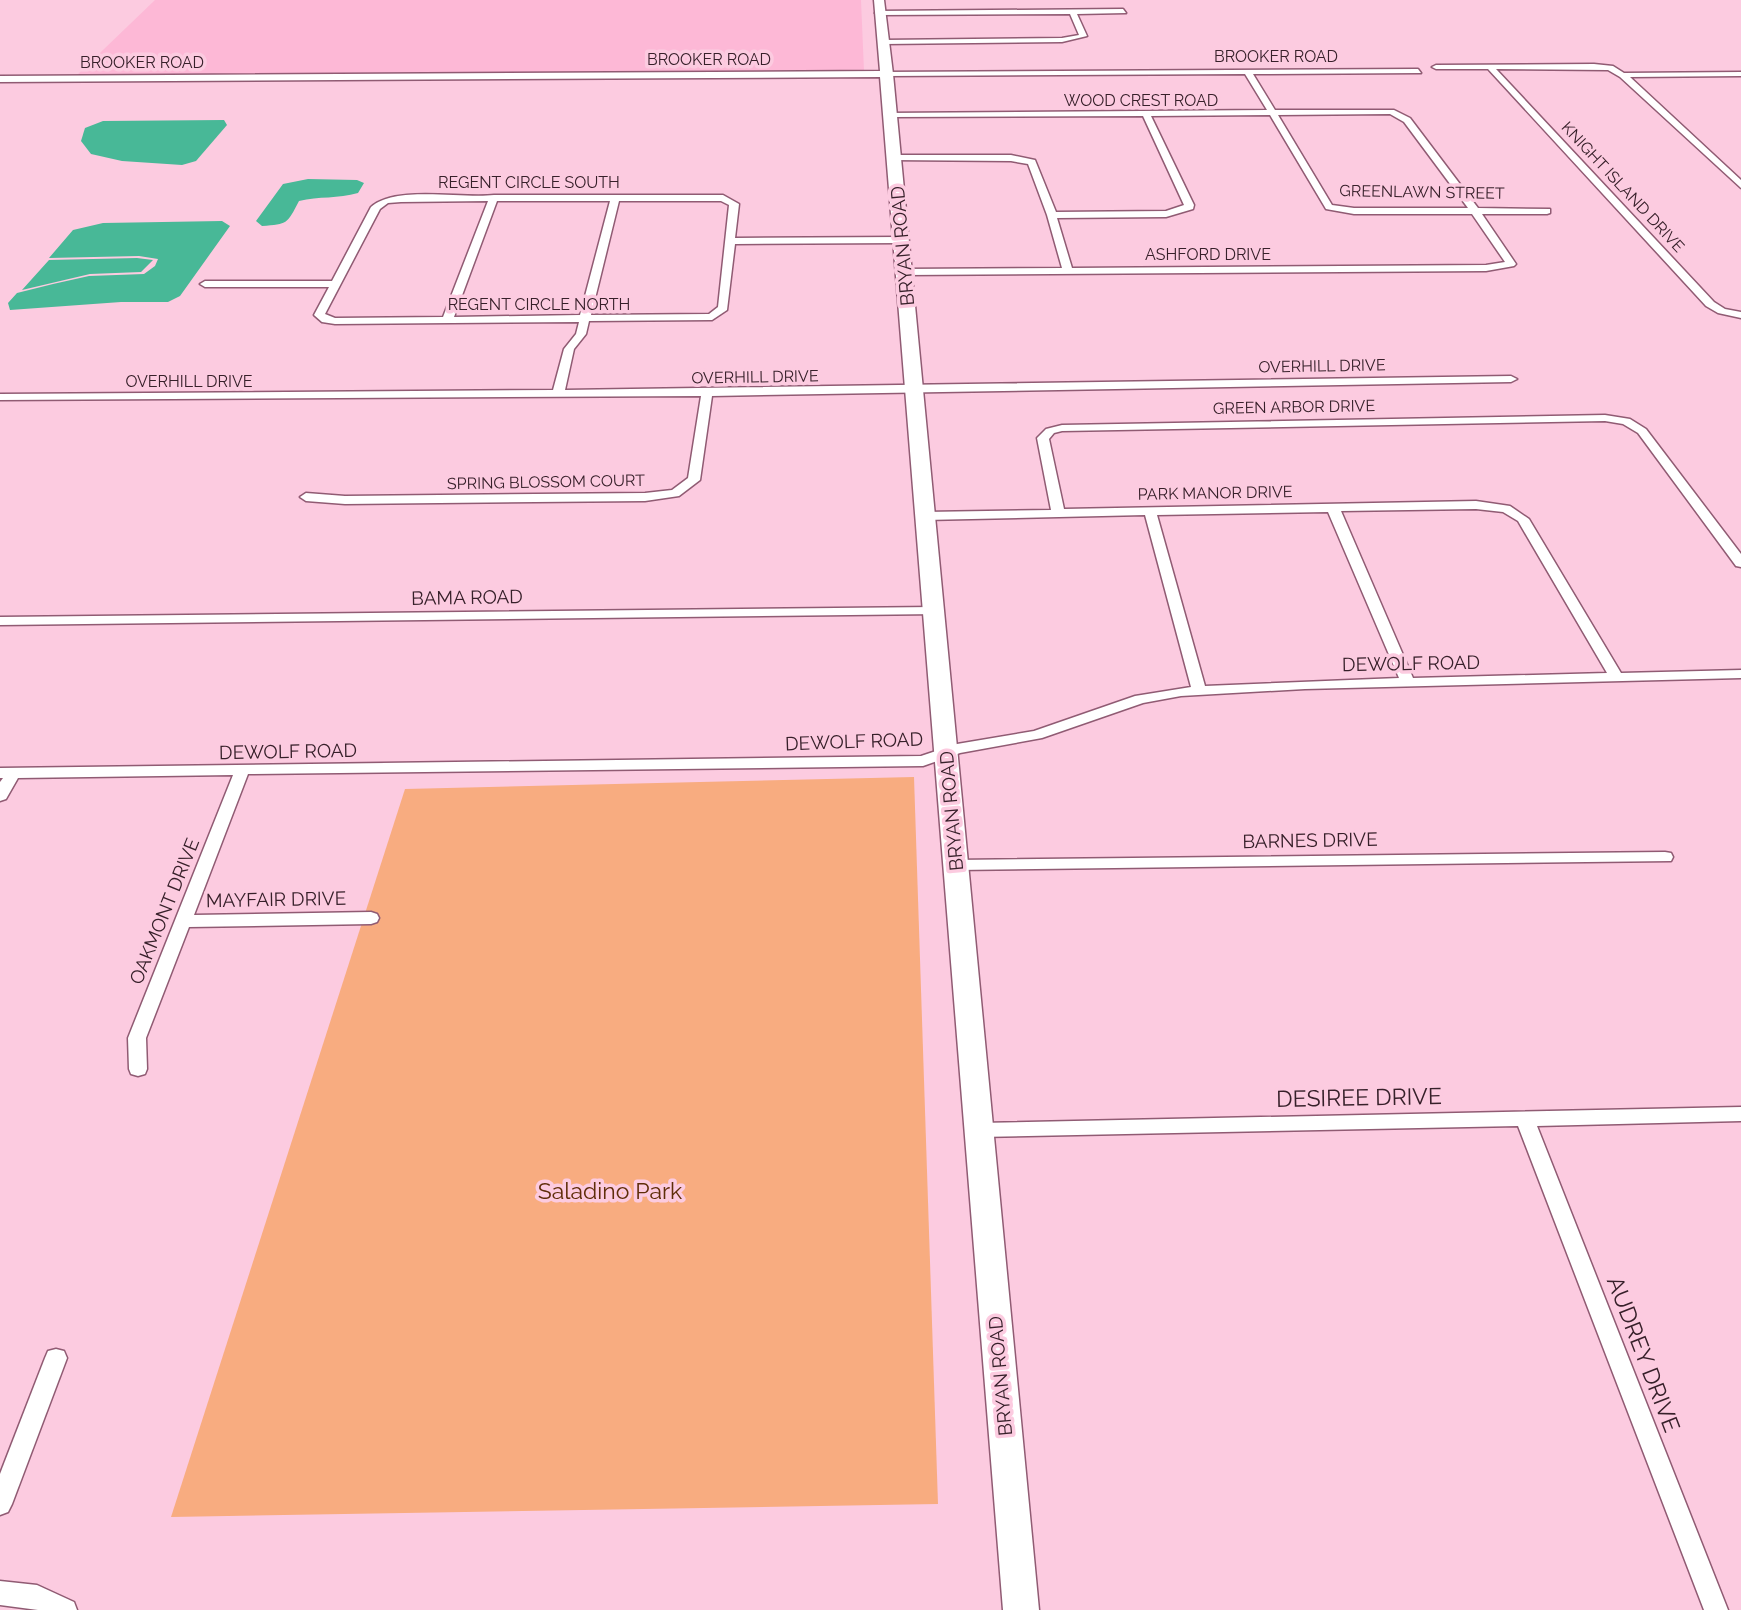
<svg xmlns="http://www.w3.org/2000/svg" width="1741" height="1610" font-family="Raleway,sans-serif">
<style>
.built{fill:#fdb8d6}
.green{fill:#f8ac80}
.water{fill:#48b897}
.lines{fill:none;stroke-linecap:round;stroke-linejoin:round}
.street-casing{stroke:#905b73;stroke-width:3}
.secondary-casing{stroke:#905b73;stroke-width:3}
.street{fill:#fff;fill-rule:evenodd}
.secondary{fill:#fff;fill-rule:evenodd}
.labels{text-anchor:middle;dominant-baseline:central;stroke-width:7;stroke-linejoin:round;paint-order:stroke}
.far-street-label{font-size:16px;fill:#37202a;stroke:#fccbe0}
.street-label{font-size:19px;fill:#37202a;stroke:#fccbe0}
.near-street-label{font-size:23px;fill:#37202a;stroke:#fccbe0}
.near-park-label{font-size:23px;fill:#5f2d09;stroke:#fccbe0}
</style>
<rect width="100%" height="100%" fill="#fccbe0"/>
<path class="built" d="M155,0H861L864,71L77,75Z"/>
<path class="green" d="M914,777L938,1504L171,1517L405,789Z"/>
<g class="water">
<path d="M224,120L227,125L196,161L182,165L122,161L91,154L81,141L85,128L103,121Z"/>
<path d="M308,179L357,180L364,183L358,193C338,199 319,196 299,201C287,224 288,224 262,226L256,221L283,184Z"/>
<path d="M222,221L230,226L180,296L168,302H121L10,310L8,303L17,293L53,284L89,276L144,274L155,266L158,259L139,256L49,258L73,230L103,223Z"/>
<path d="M137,258L153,260L141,272L90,274L22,290L49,260Z"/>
</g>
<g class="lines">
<g class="street-casing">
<g id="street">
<path d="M1123,9L1126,13L1077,14L1087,36L1062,42L884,44L880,42L884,40L1062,38L1079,35L1070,14L879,15L875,13L879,11Z"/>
<path d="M1594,64L1613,66L1624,73L1741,72V76L1630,77L1741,180V188L1620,77L1608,70L1496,69L1714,302L1725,309L1741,312V318L1718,313L1706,306L1488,69H1436L1432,67L1436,65Z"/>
<path d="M1418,69L1421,73L1253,74L1275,110H1394L1410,118L1478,208L1550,209V213L1547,214H1482L1516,264L1514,266L1486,271L904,275L899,272L904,269L1062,268L1047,215L1028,164L1011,161L891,160L890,158L894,155H1011L1035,160L1056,212L1166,211L1184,205L1143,116L891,117L887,115L888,113L1267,110L1245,74L887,76L884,72ZM1390,114L1404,122L1468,208H1354L1332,205L1278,115ZM1270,115L1326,209L1354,214H1472L1505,262L1486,265L1072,268L1057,218L1166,217L1193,209L1194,205L1151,116Z"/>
<path d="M494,195H723L739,204L735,238L901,237L906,240L901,243L735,244L727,310L712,320L589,321L586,334L574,349L565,390L1511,376L1517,379L1511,382L712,396L700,480L679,496L645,501L345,504L306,501L300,497L306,493L345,496L645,493L672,490L688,478L701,396L0,400V394L553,390L564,349L576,334L579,322L335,324L322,322L314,315L329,287H205L200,284L205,281H332L371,207C395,185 462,199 494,195ZM488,201L443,317L335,318L325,314L380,209L388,203L401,202ZM497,201H610L580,315L454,317ZM619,201H721L729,205L718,307L709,314L591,315Z"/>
<path d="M1605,415L1630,419L1646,429L1741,554V567L1736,566L1638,433L1623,424L1605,421L1062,431L1054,433L1049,439L1064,509L1476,501L1510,506L1529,519L1621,673L1741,670V678L1305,689L1181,696L1143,703L1042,738L960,753L923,766L248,774L194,915L371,912L377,914L379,918L377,922L371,924L189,927L146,1038L147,1069L145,1074L138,1076L131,1074L129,1069L128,1038L233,775L18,778L6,799L0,801V782L3,778H0V768L921,756L957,744L1034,731L1135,696L1191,687L1145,515L925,520L919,516L925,512L1051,510L1037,438L1046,429L1062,425ZM1476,509L1503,512L1518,521L1607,673L1413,678L1341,511ZM1328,512L1399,678L1205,686L1157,515Z"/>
<path d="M934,607L941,611L939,614L0,625V617Z"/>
<path d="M1665,852L1671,853L1673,857L1671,861L956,870L948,865L956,860Z"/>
<path d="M1741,1107V1121L1537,1126L1728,1610H1704L1518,1126L979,1137L972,1135L969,1130L972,1125L979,1123Z"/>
<path d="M56,1349L64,1351L67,1358L12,1504L8,1512L0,1515V1474L45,1358L48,1351Z"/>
<path d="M0,1581L37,1585L74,1602L77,1610H38L0,1605Z"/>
</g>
</g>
<g class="secondary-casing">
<path id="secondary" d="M874,0H884L893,74L1039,1610H1003L880,77L0,82V76L880,71Z"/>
</g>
<use href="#street" class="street"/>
<use href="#secondary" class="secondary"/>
</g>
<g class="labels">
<g class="far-street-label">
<text x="1276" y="56">BROOKER ROAD</text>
<text x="709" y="59">BROOKER ROAD</text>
<text x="142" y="62">BROOKER ROAD</text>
<text x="1141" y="100">WOOD CREST ROAD</text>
<text x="529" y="182">REGENT CIRCLE SOUTH</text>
<text transform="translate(1623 187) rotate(47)">KNIGHT ISLAND DRIVE</text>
<text transform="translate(1422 192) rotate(1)">GREENLAWN STREET</text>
<text x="1208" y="254">ASHFORD DRIVE</text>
<text x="539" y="304">REGENT CIRCLE NORTH</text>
<text transform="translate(1322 366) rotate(-1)">OVERHILL DRIVE</text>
<text transform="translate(755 377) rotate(-1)">OVERHILL DRIVE</text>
<text x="189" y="381">OVERHILL DRIVE</text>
<text transform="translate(1294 407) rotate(-1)">GREEN ARBOR DRIVE</text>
<text transform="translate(546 482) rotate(-1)">SPRING BLOSSOM COURT</text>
<text transform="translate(1215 493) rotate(-1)">PARK MANOR DRIVE</text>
</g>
<g class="street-label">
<text transform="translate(902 246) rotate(-95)">BRYAN ROAD</text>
<text transform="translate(467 597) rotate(-1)">BAMA ROAD</text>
<text transform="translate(1411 663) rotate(-1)">DEWOLF ROAD</text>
<text transform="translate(854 741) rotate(-2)">DEWOLF ROAD</text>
<text transform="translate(288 751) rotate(-1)">DEWOLF ROAD</text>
<text transform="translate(951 811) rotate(-95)">BRYAN ROAD</text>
<text transform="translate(1310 840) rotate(-1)">BARNES DRIVE</text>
<text transform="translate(276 899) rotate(-1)">MAYFAIR DRIVE</text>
<text transform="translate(164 911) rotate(-68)">OAKMONT DRIVE</text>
<text transform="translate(1000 1376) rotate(-95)">BRYAN ROAD</text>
</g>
<g class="near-street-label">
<text transform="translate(1359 1097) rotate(-1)">DESIREE DRIVE</text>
<text transform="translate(1644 1354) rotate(69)">AUDREY DRIVE</text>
</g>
<g class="near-park-label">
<text x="610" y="1190">Saladino Park</text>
</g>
</g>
</svg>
